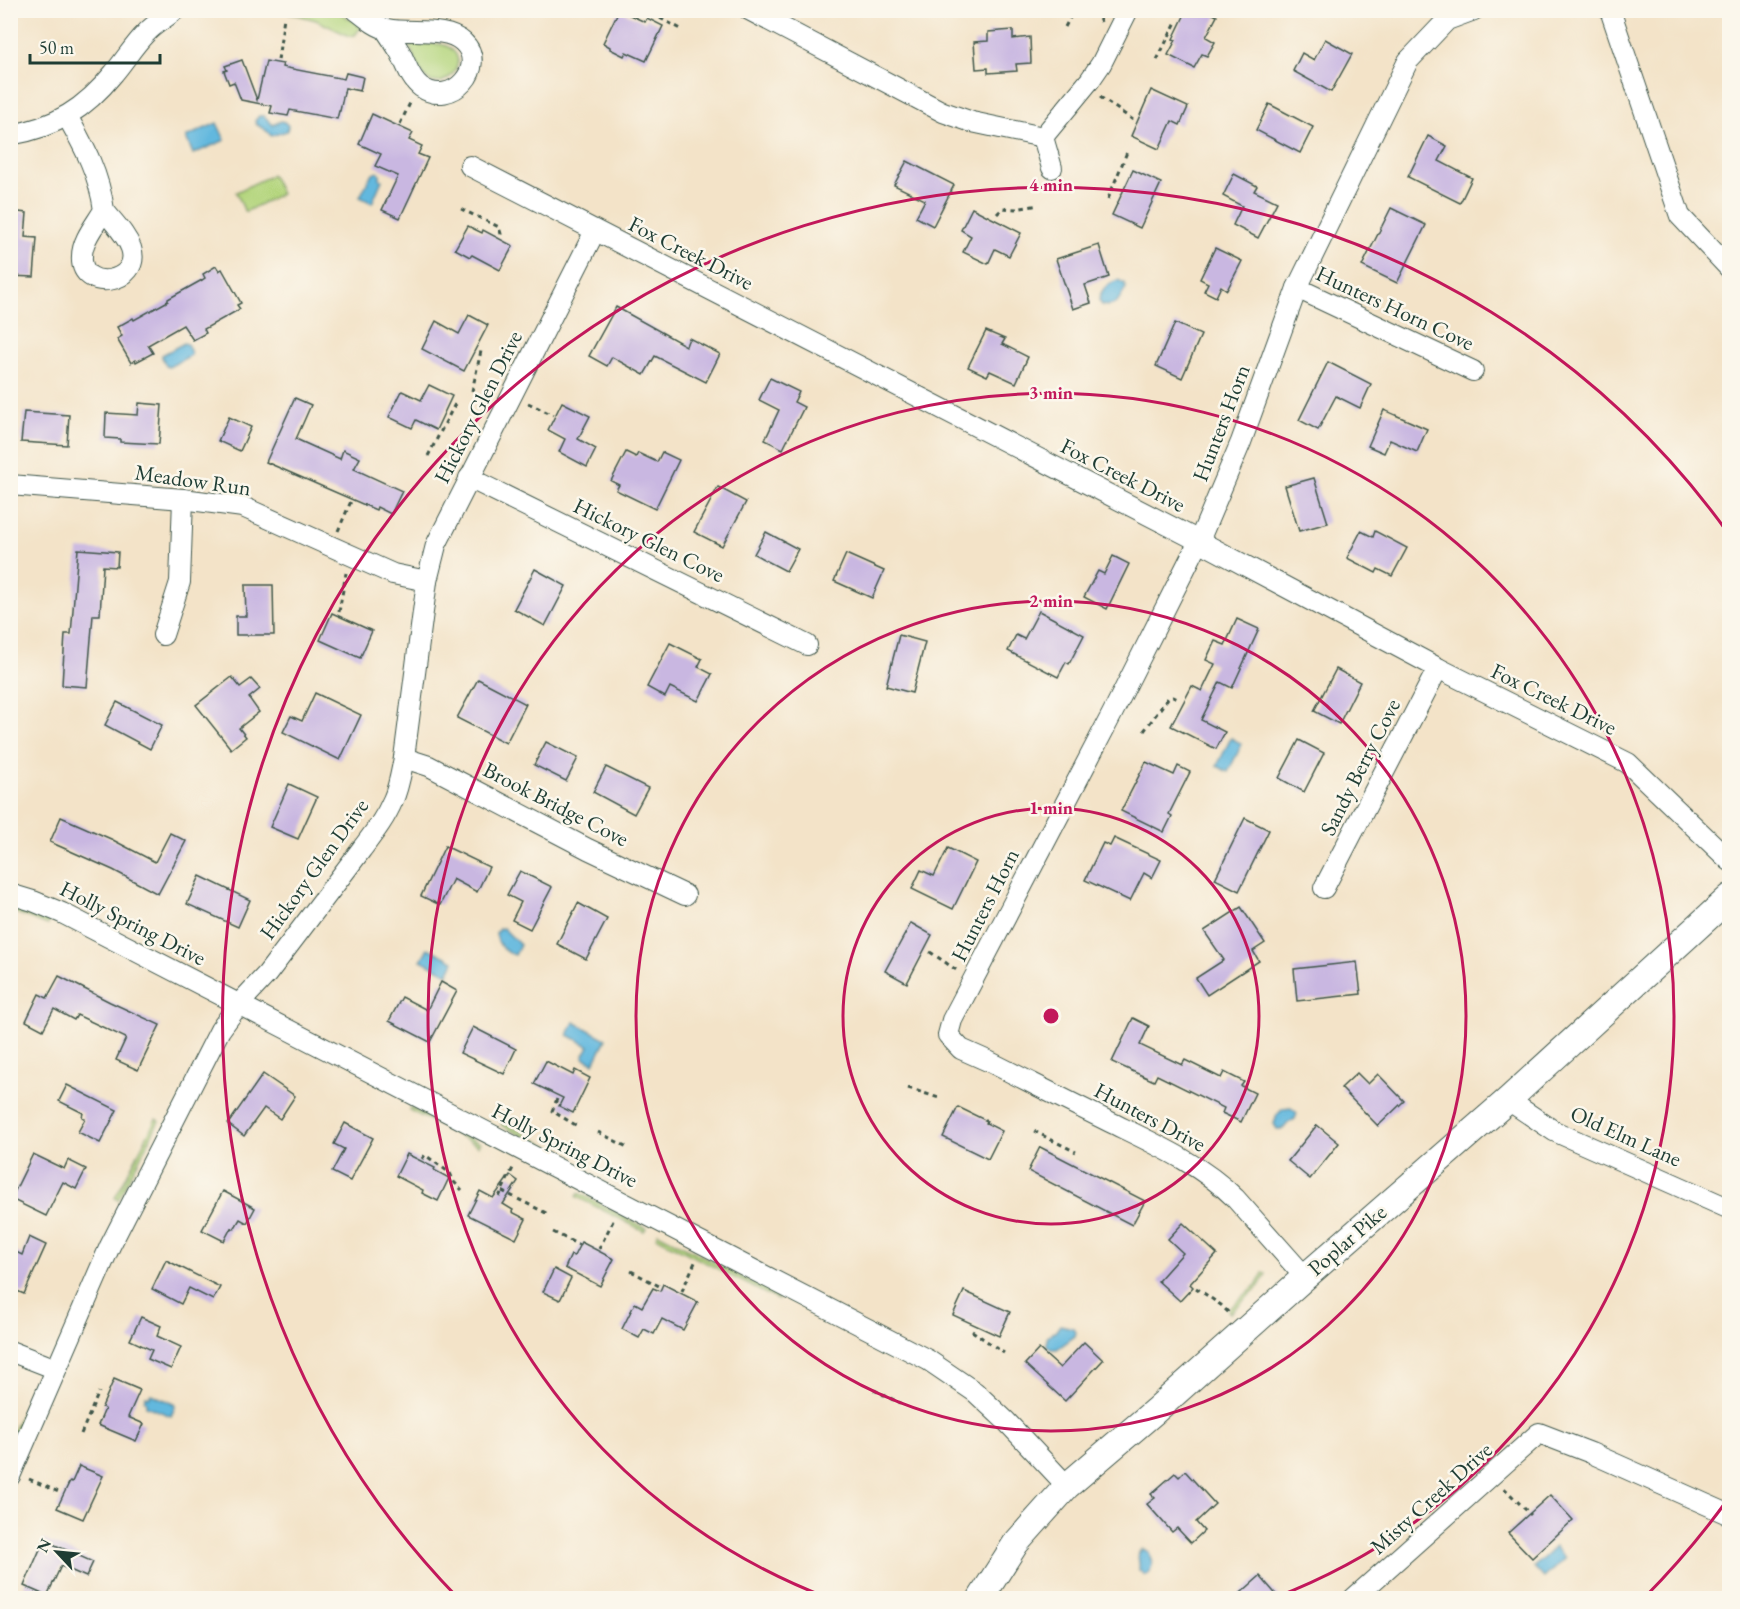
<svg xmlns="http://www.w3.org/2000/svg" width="1740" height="1609" font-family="'EB Garamond',serif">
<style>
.green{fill:#b4d57d;stroke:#6a8958;stroke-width:1.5}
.water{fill:#62b8de;stroke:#407a89;stroke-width:1.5}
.building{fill:#c9b7e1}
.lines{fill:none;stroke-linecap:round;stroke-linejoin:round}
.minor-casing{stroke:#3f564a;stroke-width:22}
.major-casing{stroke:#3f564a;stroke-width:28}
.path{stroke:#3f564a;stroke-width:3;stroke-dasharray:4.5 4.5;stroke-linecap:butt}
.minor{stroke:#fff;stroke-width:20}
.major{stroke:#fff;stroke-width:26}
.ring{fill:none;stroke:#c2185b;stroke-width:3}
.labels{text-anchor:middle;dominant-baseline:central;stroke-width:5;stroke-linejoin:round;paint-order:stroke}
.street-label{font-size:22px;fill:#1f3d34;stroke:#fbf7ec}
.centre{fill:#c2185b;stroke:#fbf7ec;stroke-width:3}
.ring-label{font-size:18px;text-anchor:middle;font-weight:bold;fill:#c2185b;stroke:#fbf7ec;stroke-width:5;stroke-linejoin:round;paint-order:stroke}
</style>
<rect width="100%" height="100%" fill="#fbf7ec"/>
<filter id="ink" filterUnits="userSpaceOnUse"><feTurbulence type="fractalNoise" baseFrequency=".0167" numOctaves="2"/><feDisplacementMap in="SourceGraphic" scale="12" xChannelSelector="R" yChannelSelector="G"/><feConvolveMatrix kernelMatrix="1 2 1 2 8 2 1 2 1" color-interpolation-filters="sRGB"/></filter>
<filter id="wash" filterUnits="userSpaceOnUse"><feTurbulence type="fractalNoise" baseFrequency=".008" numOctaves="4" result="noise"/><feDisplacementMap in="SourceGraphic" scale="24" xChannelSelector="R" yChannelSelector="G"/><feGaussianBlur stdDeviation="1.35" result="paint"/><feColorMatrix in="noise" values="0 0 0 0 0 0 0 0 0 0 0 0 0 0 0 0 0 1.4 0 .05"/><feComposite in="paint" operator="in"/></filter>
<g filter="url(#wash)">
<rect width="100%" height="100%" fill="#f3e3c8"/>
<g class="green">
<path d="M283,11H337L362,26L355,35L349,36L316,20Z"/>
<path d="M412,44C424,45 440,41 450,48C472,63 441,96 424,76C418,68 415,58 411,50L410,47Z"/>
<path d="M272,175L281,194L245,212L236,192Z"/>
<path d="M10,907L49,921L48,925L11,911Z"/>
<path d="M410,1107L480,1143L479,1146L409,1110Z"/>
<path d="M156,1119L159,1121L118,1200L115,1198Z"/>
<path d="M503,1122L559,1152L557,1155L501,1125Z"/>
<path d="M579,1193L646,1228L644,1231L577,1197Z"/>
<path d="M658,1233L773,1293L778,1297V1300L656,1237Z"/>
<path d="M1263,1273L1266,1274L1259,1286L1230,1313L1228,1310L1257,1284Z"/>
<path d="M32,1387L30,1400L11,1445V1436Z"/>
</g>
<g class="water">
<path d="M259,116H264L273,125L281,121L285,122L288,126L287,131L271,136L267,131L256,124L255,121Z"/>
<path d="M217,123L225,140L193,154L186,137Z"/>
<path d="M377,172L380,174V179L382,180L372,203L360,197L371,175Z"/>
<path d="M1118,280L1124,283L1126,288C1121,297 1115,309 1102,305L1099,300C1101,290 1108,283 1118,280Z"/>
<path d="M184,343L187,344L191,353V355L169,367L166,366L162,357V355Z"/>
<path d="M1231,738L1242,744L1228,772L1217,766Z"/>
<path d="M503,928L520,945L515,955C504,952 497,944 496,933L499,929Z"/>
<path d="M428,948L454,961L448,974L421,960Z"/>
<path d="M574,1022L606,1039L594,1063L583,1057L589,1046L568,1035Z"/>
<path d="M1291,1108L1297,1113L1295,1119L1288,1123L1283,1129H1277L1274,1124L1277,1115L1283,1109Z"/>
<path d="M1060,1325L1073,1328L1076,1332L1075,1336L1057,1349H1051L1047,1346V1338L1051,1333L1055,1332Z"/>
<path d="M151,1394L175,1404V1407L171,1416L146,1406V1402L144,1400L146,1396L149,1397Z"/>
<path d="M1555,1547L1565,1558L1544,1578L1534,1567Z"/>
<path d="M1143,1549L1149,1552L1152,1563L1150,1572L1145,1575L1139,1570C1141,1562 1134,1553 1143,1549Z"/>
</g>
<g id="blocks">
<g class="building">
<path d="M619,10L645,22L647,18L663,26L646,61L626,52L624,56L610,49V47L603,43Z"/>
<path d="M1187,10H1205L1217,16L1206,37L1215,42L1207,56L1202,54L1194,68L1168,55L1176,40L1173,39Z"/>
<path d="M1013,30V39L1030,37L1031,63L1016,64L1017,71L988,73V68L976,69L974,42L988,41V32Z"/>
<path d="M1325,39L1352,54L1331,92L1293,71L1302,53L1314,60Z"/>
<path d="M242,60L257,100L266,61L283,64L282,67L344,79L346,73L363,77L360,91L345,88L340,111H339L337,119L290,110L288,116L270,113L272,106L241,100L234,82L229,84L224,71L227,70L225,66Z"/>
<path d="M1151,90L1188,107L1180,125L1172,121L1159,149L1131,136Z"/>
<path d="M1269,104L1313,127L1300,153L1256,130Z"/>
<path d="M372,114L413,133L409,140L422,146L418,154L428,158L400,218L382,210L398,176L375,166L381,154L359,144Z"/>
<path d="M1428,136L1447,146L1439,161L1472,178L1460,203L1408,177Z"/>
<path d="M907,161L954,185L933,226L916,217L925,200L894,185Z"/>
<path d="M1133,170L1161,183L1140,228L1112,215Z"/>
<path d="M1234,174L1257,186L1254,191L1277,202L1258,238L1233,225L1242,206L1223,196Z"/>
<path d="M972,208L1021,233L1009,256L995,249L988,264L963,252L971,236L961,230Z"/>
<path d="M1391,208L1426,225L1397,283L1362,266Z"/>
<path d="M10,211L27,213L25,237L37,238L34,277L10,276Z"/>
<path d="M468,226L482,233L483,230L513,246L500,270L472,255L470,257L455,249Z"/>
<path d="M1099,245L1109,277L1085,285L1091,303L1073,309L1056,259Z"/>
<path d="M1215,248L1242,261L1227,290L1221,286L1216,297L1204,291L1208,283L1200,279Z"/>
<path d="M216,266L219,271L222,269L241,303L237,305L240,309L204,329L206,333L193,340L183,325L148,345L153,353L136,362L135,360L131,363L117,339L122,336L117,327L133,318L134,320L168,301V299L202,280L205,278L203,274Z"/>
<path d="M616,307L686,346L689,338L720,354L706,382L655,356L644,375L612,357L607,366L589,356Z"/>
<path d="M469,315L488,325L464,371L422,349L436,321L459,334Z"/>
<path d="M1175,323L1201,335L1182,378L1156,366Z"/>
<path d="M986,331L1005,339L1002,344L1028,357L1016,383L990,371L987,376L968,367Z"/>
<path d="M1328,362L1371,384L1360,408L1336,396L1318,430L1299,420Z"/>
<path d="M770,378L799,392L794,402L804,407L783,449L765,440L779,410L759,400Z"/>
<path d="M429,385L452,396L436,430L416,420L412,428L389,417L402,391L421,400Z"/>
<path d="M295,398L311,405L296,439L340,459L343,450L360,458L354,469L402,491L391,514L377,507L376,510L266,462Z"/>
<path d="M562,402L590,416L578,439L596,449L587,467L559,452L565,439L548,430Z"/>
<path d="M139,403L162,405L159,444L120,442V439L105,438L106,413L138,415Z"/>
<path d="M1384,410L1427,429L1417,452L1390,440L1384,453L1368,446Z"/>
<path d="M24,412L69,415L67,445L21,442Z"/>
<path d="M229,417L251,427L240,451L218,441Z"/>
<path d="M626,452L636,457L638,453L657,462L662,452L679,460L655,509L616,490L619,485L611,481Z"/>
<path d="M1314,478L1328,523L1299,531L1285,486Z"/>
<path d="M718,487L746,502L722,546L694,532Z"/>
<path d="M1361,531L1373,537L1375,531L1407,548L1392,576L1378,569L1376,573L1347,558Z"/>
<path d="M766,532L798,549L786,571L754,554Z"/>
<path d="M78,549L118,552L117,567L103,566L100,615H93L87,687L62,685L65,634H71Z"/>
<path d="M846,554L884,571L872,598L834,581Z"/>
<path d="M1113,556L1129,564L1107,609L1084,597L1098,571L1104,574Z"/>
<path d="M535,569L566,586L545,626L514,609Z"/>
<path d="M245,585H273L274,635H236V616H246Z"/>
<path d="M1039,611L1084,635L1069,664L1066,662L1058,677L1008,651L1016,635L1024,639Z"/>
<path d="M332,613L372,631L360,658L320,640Z"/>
<path d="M1237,619L1259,629L1232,688L1220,682L1201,720L1225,732L1216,749L1171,726L1192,686L1202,691L1215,664L1206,660L1215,641L1225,645Z"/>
<path d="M899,635L925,642L912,693L886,686Z"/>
<path d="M670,643L702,659L698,667L712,674L698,701L670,687L665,697L647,687Z"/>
<path d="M1336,669L1360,682L1339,724L1314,711Z"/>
<path d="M232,677L240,687L251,679L260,689L249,698L259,712L239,728L246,737L231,749L196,705Z"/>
<path d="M478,679L526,704L506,743L457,718Z"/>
<path d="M315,693L361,715L340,760L283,732L291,716L302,721Z"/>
<path d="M117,702L162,725L150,749L105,725Z"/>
<path d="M1299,740L1324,753L1304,792L1279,778Z"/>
<path d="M546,742L578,758L566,781L534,765Z"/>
<path d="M1146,762L1174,775L1178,766L1190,772L1169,814L1172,816L1164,832L1121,811Z"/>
<path d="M606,767L648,788L634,814L593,792Z"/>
<path d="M289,784L317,797L298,839L270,827Z"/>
<path d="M61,817L111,839L155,862L170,833L186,841L158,894L113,870L50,842Z"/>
<path d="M1245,818L1269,830L1239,891L1215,879Z"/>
<path d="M1114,838L1161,860L1152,878L1144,873L1130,901L1085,880L1103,843L1110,846Z"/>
<path d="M445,846L489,867L477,892L453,879L440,905L421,896Z"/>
<path d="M948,848L976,862L953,909L912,889L921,870L934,876Z"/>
<path d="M520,871L552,887L530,929L512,920L521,902L507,895Z"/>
<path d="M200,876L250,900L238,927L187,904Z"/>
<path d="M578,903L607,919L586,959L557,944Z"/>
<path d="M1241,907L1265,943L1253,951L1259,961L1207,995L1196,978L1224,960L1204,931Z"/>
<path d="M911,923L932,935L907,983L885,971Z"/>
<path d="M1357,962L1361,994L1297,1001L1294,969Z"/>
<path d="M59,976L110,1002L160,1025L138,1070L116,1060L126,1038L77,1015L74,1020L54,1009L43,1030L26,1021L39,994L47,998Z"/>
<path d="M441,982L457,991L430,1042L389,1021L402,997L427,1010Z"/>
<path d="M1133,1018L1149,1026L1140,1045L1182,1065L1185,1060L1221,1078L1224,1072L1244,1082L1241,1086L1255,1093L1241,1122L1222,1113L1224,1108L1157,1075L1154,1081L1112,1062Z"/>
<path d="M473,1027L516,1049L504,1074L460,1053Z"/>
<path d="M546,1061L573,1075L575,1070L590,1078L573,1113L559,1106L563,1098L534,1084Z"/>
<path d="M1357,1073L1368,1084L1378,1074L1404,1101L1378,1126L1341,1088Z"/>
<path d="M263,1074L295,1096L280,1119L264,1108L244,1136L228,1124Z"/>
<path d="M67,1085L117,1110L100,1143L78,1132L85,1119L82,1117L83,1113L59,1101Z"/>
<path d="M958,1107L987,1121L986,1123L1002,1131L988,1159L943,1137Z"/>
<path d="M345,1123L373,1138L350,1181L332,1172L344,1149L334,1144Z"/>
<path d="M1317,1125L1339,1143L1310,1179L1288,1161Z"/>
<path d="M1040,1147L1145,1201L1132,1225L1028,1171Z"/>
<path d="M33,1154L64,1169L68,1160L86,1169L76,1189L63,1182L46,1216L11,1199Z"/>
<path d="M407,1154L435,1168L434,1170L449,1178L438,1201L422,1193L423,1190L396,1176Z"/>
<path d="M510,1175L518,1181L503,1204L513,1210L512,1212L526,1219L516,1239L468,1215L480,1191L493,1198Z"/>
<path d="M223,1191L255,1208L247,1223L240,1219L234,1229L231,1228L224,1241L202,1230Z"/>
<path d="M1183,1223L1217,1254L1190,1284L1193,1287L1180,1301L1158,1281L1183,1253L1168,1239Z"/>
<path d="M29,1237L46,1245L24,1294L10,1288V1249L22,1255Z"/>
<path d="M581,1242L614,1259L600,1286L565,1268L571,1255L574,1256Z"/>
<path d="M166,1260L220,1287L213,1300L189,1288L181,1304L152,1289Z"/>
<path d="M554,1269L571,1278L560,1300L543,1292Z"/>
<path d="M663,1284L698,1302L683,1330L662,1319L654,1334L644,1329L639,1338L622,1329L635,1303L642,1307L653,1288L660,1291Z"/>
<path d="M964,1291L1010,1312L999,1336L953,1315Z"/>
<path d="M141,1317L161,1326L157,1336L181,1347L171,1369L148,1359L152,1350L130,1340Z"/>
<path d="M1084,1342L1103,1360L1065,1401L1025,1364L1039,1349L1060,1368Z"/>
<path d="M114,1379L140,1390L128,1417L144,1424L136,1441L98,1425L105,1409L102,1407Z"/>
<path d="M79,1466L103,1476L83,1519L57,1508L70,1481L72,1482Z"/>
<path d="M1185,1471L1215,1504L1196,1522L1204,1531L1191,1543L1177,1528L1172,1532L1147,1504L1155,1498L1151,1494L1175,1473L1179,1477Z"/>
<path d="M1550,1495L1573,1520L1532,1558L1508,1533Z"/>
<path d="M44,1540L93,1562L86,1577L61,1566L47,1596L24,1586Z"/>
<path d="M1260,1576L1280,1599H1234Z"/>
</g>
</g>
</g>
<g filter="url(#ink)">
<use href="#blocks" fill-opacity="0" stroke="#3f564a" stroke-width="1.5"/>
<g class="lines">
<g class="minor-casing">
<g id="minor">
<path d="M356,10C365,17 376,27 387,29C409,34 446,26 463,42C489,66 452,109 421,87C410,79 406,63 400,52C395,44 390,36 385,29"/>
<path d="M749,10L943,112L972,122L1043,137L1090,80L1101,64L1128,10"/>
<path d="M1610,10L1680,216L1730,269"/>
<path d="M67,116C85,148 99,174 104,210C96,224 82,240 82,256C79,294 143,284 131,248C126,234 113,222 104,210"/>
<path d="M10,135C56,127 85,109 114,73C125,60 134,45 146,33C154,24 166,18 175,10"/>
<path d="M1043,137L1052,168"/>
<path d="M470,166L1199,541L1438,668L1628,763L1730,861"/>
<path d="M1297,288L1473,371"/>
<path d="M469,478L807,645"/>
<path d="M10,485L183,499L243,507L393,574L427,581"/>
<path d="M163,635L180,582L183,499"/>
<path d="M404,758L429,766L588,849L685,895"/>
<path d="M1324,888L1438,668"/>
<path d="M10,894L33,901L62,913L928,1360L975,1392L1006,1421L1067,1486"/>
<path d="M1508,1100L1554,1131L1730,1209"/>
<path d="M1305,1277L1235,1198C1201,1164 1153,1143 1110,1122C1069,1102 1028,1081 988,1061L961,1049L948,1035L952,1020L1112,714L1199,541L1241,442L1297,288L1408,61L1447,20L1474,10"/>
<path d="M10,1351L56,1369"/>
<path d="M10,1476L110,1246L220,1030L239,1004L267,974L361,850C373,834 385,819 393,800C399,787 401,772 404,758L427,581L436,545L595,231"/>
<path d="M1354,1598L1539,1433L1591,1453L1730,1515"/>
</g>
</g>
<g class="major-casing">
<path id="major" d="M981,1598L1016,1543L1067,1486L1155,1411L1305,1277L1508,1100L1730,897"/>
</g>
<g class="path">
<path d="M644,10L681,29"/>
<path d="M1096,10L1101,22"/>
<path d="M633,17L636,10"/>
<path d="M1065,27L1074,10"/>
<path d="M278,60L284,17"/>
<path d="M1157,60L1177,20"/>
<path d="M1100,97L1133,120"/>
<path d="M400,124L411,101"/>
<path d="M1108,199L1127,152"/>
<path d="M461,209L499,227L501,234L499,237"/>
<path d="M997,214L1003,208L1016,209L1039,205"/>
<path d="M472,391L481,351"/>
<path d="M528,403L553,415"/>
<path d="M428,456L456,402"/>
<path d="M338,531L352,499"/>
<path d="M339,612L346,573"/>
<path d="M1144,731L1168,698L1173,697L1180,700"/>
<path d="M930,952L958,971"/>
<path d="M908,1088L942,1099"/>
<path d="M557,1099L552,1111L579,1127"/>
<path d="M1034,1131L1076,1152"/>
<path d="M598,1132L629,1148"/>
<path d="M422,1159L425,1155L450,1173L454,1182L462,1190"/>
<path d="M502,1191L548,1214"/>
<path d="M499,1197L514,1166"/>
<path d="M553,1232L579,1245"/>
<path d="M599,1249L614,1219"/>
<path d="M631,1271L661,1287"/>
<path d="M1196,1288L1221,1305L1229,1313"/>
<path d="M682,1291L696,1260"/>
<path d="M972,1331L1004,1353"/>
<path d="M874,1390L900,1403"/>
<path d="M81,1434L99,1392"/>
<path d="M29,1479L61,1493"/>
<path d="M1504,1488L1531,1515"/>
</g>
<use href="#minor" class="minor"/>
<use href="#major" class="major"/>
</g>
</g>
<g class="ring">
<circle cx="1051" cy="1016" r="208"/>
<circle cx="1051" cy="1016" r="415"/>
<path d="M828 1598A623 623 0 1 1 1274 1598"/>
<path d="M1728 1499A831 831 0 0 1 1644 1598M458 1598A831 831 0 1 1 1728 533"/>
</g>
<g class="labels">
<g class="street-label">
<text transform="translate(691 253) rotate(27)">Fox Creek Drive</text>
<text transform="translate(1395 308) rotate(25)">Hunters Horn Cove</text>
<text transform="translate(478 407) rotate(-63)">Hickory Glen Drive</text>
<text transform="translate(1221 423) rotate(-69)">Hunters Horn</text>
<text transform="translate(1123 475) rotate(27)">Fox Creek Drive</text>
<text transform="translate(193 480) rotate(8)">Meadow Run</text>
<text transform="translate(649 540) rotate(26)">Hickory Glen Cove</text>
<text transform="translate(1554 699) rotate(26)">Fox Creek Drive</text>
<text transform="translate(1360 767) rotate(-63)">Sandy Berry Cove</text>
<text transform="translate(556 804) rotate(27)">Brook Bridge Cove</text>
<text transform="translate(314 869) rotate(-54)">Hickory Glen Drive</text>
<text transform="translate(985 905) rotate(-63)">Hunters Horn</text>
<text transform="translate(133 923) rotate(27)">Holly Spring Drive</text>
<text transform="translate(1150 1117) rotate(28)">Hunters Drive</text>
<text transform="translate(1626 1136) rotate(24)">Old Elm Lane</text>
<text transform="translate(565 1145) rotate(27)">Holly Spring Drive</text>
<text transform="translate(1347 1240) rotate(-41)">Poplar Pike</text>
<text transform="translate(1431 1498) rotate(-42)">Misty Creek Drive</text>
</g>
</g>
<circle cx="1051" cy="1016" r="9" class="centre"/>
<g class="ring-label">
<text x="1051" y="191">4 min</text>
<text x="1051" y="399">3 min</text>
<text x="1051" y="607">2 min</text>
<text x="1051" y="814">1 min</text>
</g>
<rect width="1740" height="1609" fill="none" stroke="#fbf7ec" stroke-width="36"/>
<g transform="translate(57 1552) rotate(296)" stroke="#fbf7ec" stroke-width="4.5" paint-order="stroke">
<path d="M0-4.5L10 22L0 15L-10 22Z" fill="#1f3d34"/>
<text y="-9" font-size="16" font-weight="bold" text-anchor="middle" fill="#1f3d34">N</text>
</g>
<path d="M30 54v9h130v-9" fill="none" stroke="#1f3d34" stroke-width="3"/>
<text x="39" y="54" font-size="18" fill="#1f3d34" stroke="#fbf7ec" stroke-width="4.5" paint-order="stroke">50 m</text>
</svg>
